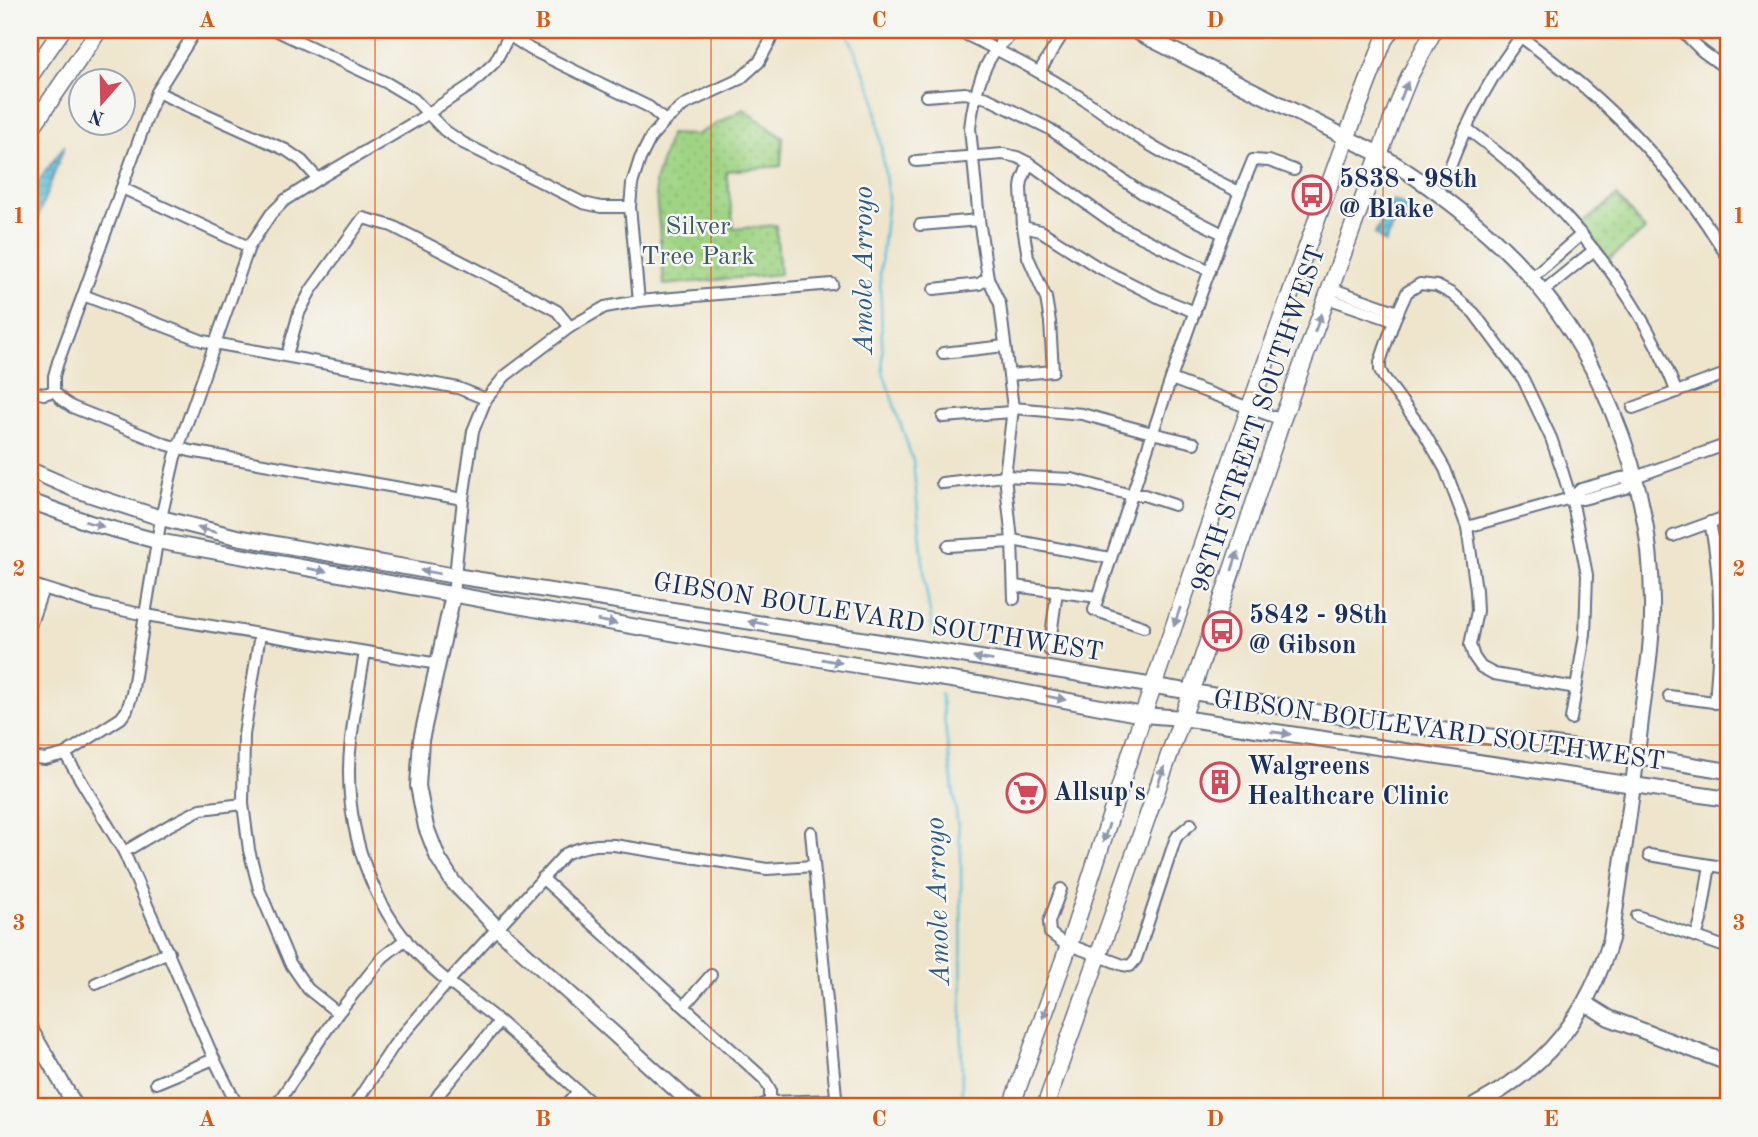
<svg xmlns="http://www.w3.org/2000/svg" width="1758" height="1137" font-family="'Old Standard TT',serif">
<style>
.park{fill:url(#park-dots);stroke:#5e8272;stroke-width:2}
.water{fill:url(#water-rules);stroke:#38769a;stroke-width:2}
.lines{fill:none;stroke-linecap:round;stroke-linejoin:round}
.stream{stroke:#56bcd5;stroke-width:2.5}
.minor-casing{stroke:#656f84;stroke-width:14}
.tertiary-casing{stroke:#656f84;stroke-width:18}
.secondary-casing{stroke:#656f84;stroke-width:19}
.minor{stroke:#fff;stroke-width:10}
.tertiary{stroke:#fff;stroke-width:14}
.secondary{stroke:#fff;stroke-width:16}
.oneway{fill:#8d97ae}
.grid{fill:none;stroke:#de5710;stroke-width:2;stroke-opacity:0.55}
.labels{text-anchor:middle;dominant-baseline:central;stroke-width:5;stroke-linejoin:round;paint-order:stroke}
.poi-label{font-size:26px;font-weight:bold;fill:#1b2f5e;stroke:#f6f6f2;text-anchor:start}
.park-label{font-size:26px;fill:#3c5868;stroke:#f6f6f2}
.street-label{font-size:26px;fill:#1b2f5e;stroke:#f6f6f2}
.water-label{font-size:28px;font-style:italic;fill:#2d5982;stroke:#f6f6f2}
.neatline{fill:none;stroke:#de5710;stroke-width:2.5}
.grid-label{font-size:23px;text-anchor:middle;font-weight:bold;fill:#de5710}
</style>
<defs>
<pattern id="park-dots" width="8" height="8" patternUnits="userSpaceOnUse" patternTransform="scale(1.75)"><rect width="8" height="8" fill="#a0d485"/><path d="M2 2h.1M6 6h.1" fill="none" stroke="#89b675" stroke-width="1.8" stroke-linecap="round"/></pattern>
<pattern id="water-rules" width="6" height="5" patternUnits="userSpaceOnUse" patternTransform="scale(1.75)"><rect width="6" height="5" fill="#56bcd5"/><path d="M0 2.5h6" fill="none" stroke="#4699b0"/></pattern>
</defs>
<rect width="100%" height="100%" fill="#f6f6f2"/>
<filter id="ink" filterUnits="userSpaceOnUse"><feTurbulence type="fractalNoise" baseFrequency=".0143" numOctaves="2"/><feDisplacementMap in="SourceGraphic" scale="14" xChannelSelector="R" yChannelSelector="G"/><feConvolveMatrix kernelMatrix="1 2 1 2 8 2 1 2 1" color-interpolation-filters="sRGB"/></filter>
<filter id="wash" filterUnits="userSpaceOnUse"><feTurbulence type="fractalNoise" baseFrequency=".00686" numOctaves="4" result="noise"/><feDisplacementMap in="SourceGraphic" scale="28" xChannelSelector="R" yChannelSelector="G"/><feGaussianBlur stdDeviation="1.57" result="paint"/><feColorMatrix in="noise" values="0 0 0 0 0 0 0 0 0 0 0 0 0 0 0 0 0 1.4 0 .05"/><feComposite in="paint" operator="in"/></filter>
<g filter="url(#wash)">
<rect width="100%" height="100%" fill="#eee5cc"/>
<g class="park">
<path d="M744,109L783,138L781,166L726,171L734,229L776,225L780,274L664,285L655,182L670,134L696,135Z"/>
<path d="M1617,196L1645,230L1609,259L1581,226Z"/>
</g>
<g class="water">
<path d="M65,145L30,238V192Z"/>
<path d="M1393,200L1413,209L1404,221L1394,222L1385,243L1375,234Z"/>
</g>
<g class="lines">
<g class="stream">
<path d="M846,30L874,95L888,197L880,273L883,372L913,461L925,582L934,638"/>
<path d="M941,694L961,851L962,1107"/>
</g>
</g>
</g>
<g filter="url(#ink)">
<g class="lines">
<g class="minor-casing">
<g id="minor">
<path d="M275,30L387,83L414,99L444,130L463,143L583,203L601,207H630"/>
<path d="M501,30L530,49L649,107L665,121"/>
<path d="M956,30C1003,52 1049,76 1092,105C1110,117 1127,131 1145,142C1175,161 1207,176 1239,192"/>
<path d="M1014,30C1010,38 1005,39 1000,45C981,65 973,102 970,128L979,220L988,278L1000,304L1013,408L1005,476L1012,540L1014,599"/>
<path d="M1681,30L1702,51L1728,70"/>
<path d="M1521,37C1607,100 1673,166 1728,258"/>
<path d="M1000,45L1001,30"/>
<path d="M1039,72L1062,35"/>
<path d="M157,92L286,150L302,161L318,179"/>
<path d="M926,96L965,93L987,98L1048,128L1142,193L1223,234"/>
<path d="M1466,128C1483,141 1500,154 1516,168C1583,227 1645,307 1676,391"/>
<path d="M916,161L1003,154L1017,157L1029,163L1115,224L1210,271"/>
<path d="M1448,172C1467,121 1492,72 1526,30"/>
<path d="M122,188L249,247"/>
<path d="M920,225L979,220"/>
<path d="M1023,227L1041,231L1096,266L1160,298L1195,312"/>
<path d="M1531,278L1582,234"/>
<path d="M1330,288L1398,312"/>
<path d="M934,289L979,284L988,278"/>
<path d="M1542,292L1594,250"/>
<path d="M83,295L203,341L458,388L486,399"/>
<path d="M1327,298L1394,321"/>
<path d="M639,301L630,207L632,184L640,159L651,137L665,121L684,105L740,79L759,62L776,30"/>
<path d="M943,353L1005,346"/>
<path d="M287,355L299,313L311,290L363,218L392,226L531,297L557,311L570,327"/>
<path d="M1009,375L1053,371L1050,322L1046,298L1028,257L1023,227L1021,188L1022,181L1029,163"/>
<path d="M1171,379L1282,420"/>
<path d="M30,391L44,394L54,391L62,400L72,407L165,444L190,451L463,499"/>
<path d="M54,391V376L58,362L83,295L149,112L157,92L196,30"/>
<path d="M1013,408L1082,414L1152,433L1194,443"/>
<path d="M1633,408L1728,373"/>
<path d="M943,417L1012,412"/>
<path d="M942,483L1005,476L1072,479L1131,495H1144L1174,505"/>
<path d="M1571,498L1581,489L1621,478L1635,477L1728,444"/>
<path d="M1710,522C1723,583 1720,641 1715,703"/>
<path d="M1467,527L1571,498L1583,499L1626,488L1635,477"/>
<path d="M1673,536L1728,516"/>
<path d="M1012,540L1110,558"/>
<path d="M948,546L1012,542"/>
<path d="M30,584L97,605L146,615L438,664"/>
<path d="M1014,586L1098,597"/>
<path d="M453,595L463,499L473,431L486,399L505,376L570,327L605,307L639,301L832,284"/>
<path d="M30,626L43,589"/>
<path d="M1144,627L1094,610C1144,459 1192,307 1253,160L1269,161L1294,170"/>
<path d="M260,634L244,735L243,804L249,850L259,889L290,963L308,989L338,1013"/>
<path d="M1049,650L1057,591"/>
<path d="M365,652C359,690 350,730 349,768C348,840 376,916 429,965C451,986 477,1003 500,1022C532,1050 564,1079 596,1107"/>
<path d="M1669,696L1728,704"/>
<path d="M1571,719L1585,634L1587,575L1574,509L1562,470L1551,438L1523,379L1474,313L1452,294L1437,286L1420,284L1407,292L1394,321L1380,362V370L1383,376L1422,429L1445,469L1467,527L1476,590L1477,611L1470,645L1474,657L1481,667L1494,674L1576,688"/>
<path d="M65,754L121,718L127,710L132,694L161,518L175,457L249,247L271,214L285,200L318,179L418,120L471,85L495,62L512,30"/>
<path d="M30,757L45,759L65,754L124,852L214,1059L238,1107"/>
<path d="M811,832L837,1107"/>
<path d="M124,852L168,826L201,809L243,804"/>
<path d="M1649,855L1728,868"/>
<path d="M542,878L764,1079L770,1089V1102"/>
<path d="M1061,889L1049,922L1050,933L1062,942L1123,965L1130,966L1136,959L1175,840L1178,835L1191,824"/>
<path d="M1637,916L1728,948"/>
<path d="M1696,937L1701,920L1710,865"/>
<path d="M96,983L169,952"/>
<path d="M684,1006L711,975"/>
<path d="M156,1083L214,1059"/>
<path d="M275,1107L338,1013L383,957L406,939"/>
<path d="M353,1107L394,1045L449,981L565,854C583,846 594,844 614,845L767,869L814,866"/>
<path d="M431,1107L439,1094L499,1022"/>
<path d="M565,1107L578,1091"/>
<path d="M756,1107L770,1102L837,1100"/>
</g>
</g>
<g class="tertiary-casing">
<g id="tertiary">
<path d="M1133,30L1379,154C1422,180 1464,211 1501,246C1595,335 1652,475 1652,603C1653,642 1646,680 1641,719C1633,793 1622,866 1611,939C1587,1018 1545,1069 1472,1107"/>
<path d="M30,470L76,490L161,518L237,537L455,576L912,647L1366,720L1637,756L1728,771"/>
<path d="M30,501L90,523L157,541L540,610L837,662L990,686L1143,715L1182,718L1728,799"/>
<path d="M453,595L421,740L418,786L426,827L438,858L453,882L497,928L695,1107"/>
<path d="M1585,1003L1609,1018L1728,1063"/>
<path d="M30,1029L76,1107"/>
</g>
</g>
<g class="secondary-casing">
<g id="secondary">
<path d="M30,76L62,30"/>
<path d="M30,130L99,30"/>
<path d="M1011,1107L1069,945L1143,715L1250,407L1341,152L1384,40L1391,30"/>
<path d="M1045,1107L1191,693L1282,420L1395,112L1409,77L1434,30"/>
</g>
</g>
<use href="#minor" class="minor"/>
<use href="#tertiary" class="tertiary"/>
<use href="#secondary" class="secondary"/>
</g>
<defs><path id="oneway-solid" d="M-6-.8H1V-3.2L6.5 0L1 3.2V.8H-6Z" transform="scale(1.75)"/></defs>
<g class="oneway">
<use href="#oneway-solid" transform="translate(1404 91) rotate(-68)"/>
<use href="#oneway-solid" transform="translate(1318 323) rotate(-70)"/>
<use href="#oneway-solid" transform="translate(94 524) rotate(16)"/>
<use href="#oneway-solid" transform="translate(207 530) rotate(-166)"/>
<use href="#oneway-solid" transform="translate(1235 561) rotate(-72)"/>
<use href="#oneway-solid" transform="translate(317 570) rotate(10)"/>
<use href="#oneway-solid" transform="translate(430 572) rotate(-170)"/>
<use href="#oneway-solid" transform="translate(1177 617) rotate(109)"/>
<use href="#oneway-solid" transform="translate(607 622) rotate(10)"/>
<use href="#oneway-solid" transform="translate(758 623) rotate(-171)"/>
<use href="#oneway-solid" transform="translate(983 659) rotate(-171)"/>
<use href="#oneway-solid" transform="translate(832 661) rotate(10)"/>
<use href="#oneway-solid" transform="translate(1056 698) rotate(11)"/>
<use href="#oneway-solid" transform="translate(1281 733) rotate(8)"/>
<use href="#oneway-solid" transform="translate(1161 776) rotate(-70)"/>
<use href="#oneway-solid" transform="translate(1106 833) rotate(108)"/>
<use href="#oneway-solid" transform="translate(1046 1009) rotate(110)"/>
</g>
</g>
<path class="grid" d="M375,30V1107M711,30V1107M1047,30V1107M1383,30V1107M30,392H1728M30,745H1728"/>
<defs>
<g id="bus-ring" transform="scale(2.0125)"><circle r="9.5" fill="#f6f6f2" stroke="#d1495b" stroke-width="1.5"/><path d="M-5-6H5V4H4V6H2V4H-2V6H-4V4H-5ZM-3.5-4V0h7V-4ZM-3.5 1.2v1.5H-2V1.2ZM2 1.2v1.5H3.5V1.2Z" fill="#d1495b"/></g>
<g id="building-ring" transform="scale(2.0125)"><circle r="9.5" fill="#f6f6f2" stroke="#d1495b" stroke-width="1.5"/><path d="M-4-6H4V6H1V3H-1V6H-4ZM-2.5-4.3h1.7v1.8h-1.7ZM.8-4.3h1.7v1.8H.8ZM-2.5-1h1.7V.8h-1.7ZM.8-1h1.7V.8H.8Z" fill="#d1495b"/></g>
<g id="supermarket-ring" transform="scale(2.0125)"><circle r="9.5" fill="#f6f6f2" stroke="#d1495b" stroke-width="1.5"/><path d="M-6-5.5h2.5l.6 2H6L4.5 2H-2.5L-4.4-4H-6ZM-1.5 3.2a1.3 1.3 0 1 0 .1 0ZM3 3.2a1.3 1.3 0 1 0 .1 0Z" fill="#d1495b"/></g>
</defs>
<g fill-rule="evenodd">
<use href="#bus-ring" x="1312" y="195"/>
<use href="#bus-ring" x="1222" y="631"/>
<use href="#building-ring" x="1220" y="782"/>
<use href="#supermarket-ring" x="1026" y="793"/>
</g>
<g class="labels">
<g class="poi-label">
<text x="1339" y="180">5838 - 98th<tspan x="1339" dy="30">@ Blake</tspan></text>
<text x="1249" y="616">5842 - 98th<tspan x="1249" dy="30">@ Gibson</tspan></text>
<text x="1247" y="767">Walgreens<tspan x="1247" dy="30">Healthcare Clinic</tspan></text>
<text x="1053" y="793">Allsup's</text>
</g>
<g class="park-label">
<text x="698" y="227">Silver<tspan x="698" dy="30">Tree Park</tspan></text>
</g>
<g class="street-label">
<text transform="translate(1259 419) rotate(-71)">98TH STREET SOUTHWEST</text>
<text transform="translate(878 618) rotate(9)">GIBSON BOULEVARD SOUTHWEST</text>
<text transform="translate(1439 731) rotate(8)">GIBSON BOULEVARD SOUTHWEST</text>
</g>
<g class="water-label">
<text transform="translate(865 270) rotate(-90)">Amole Arroyo</text>
<text transform="translate(939 901) rotate(-92)">Amole Arroyo</text>
</g>
</g>
<rect width="1758" height="1137" fill="none" stroke="#f6f6f2" stroke-width="77"/>
<g transform="translate(102 102) rotate(200)"><circle r="33" fill="#f6f6f2" stroke="#9ea6b7" stroke-width="2"/>
<path d="M0-5L12 26L0 18L-12 26Z" fill="#d1495b"/>
<text y="-10" font-size="19" font-weight="bold" text-anchor="middle" fill="#1b2f5e">N</text>
</g>
<rect x="38" y="38" width="1682" height="1060" class="neatline"/>
<g class="grid-label">
<text x="207" y="27">A</text>
<text x="543" y="27">B</text>
<text x="879" y="27">C</text>
<text x="1215" y="27">D</text>
<text x="1551" y="27">E</text>
<text x="19" y="223">1</text>
<text x="1739" y="223">1</text>
<text x="19" y="576">2</text>
<text x="1739" y="576">2</text>
<text x="19" y="930">3</text>
<text x="1739" y="930">3</text>
<text x="207" y="1126">A</text>
<text x="543" y="1126">B</text>
<text x="879" y="1126">C</text>
<text x="1215" y="1126">D</text>
<text x="1551" y="1126">E</text>
</g>
</svg>
